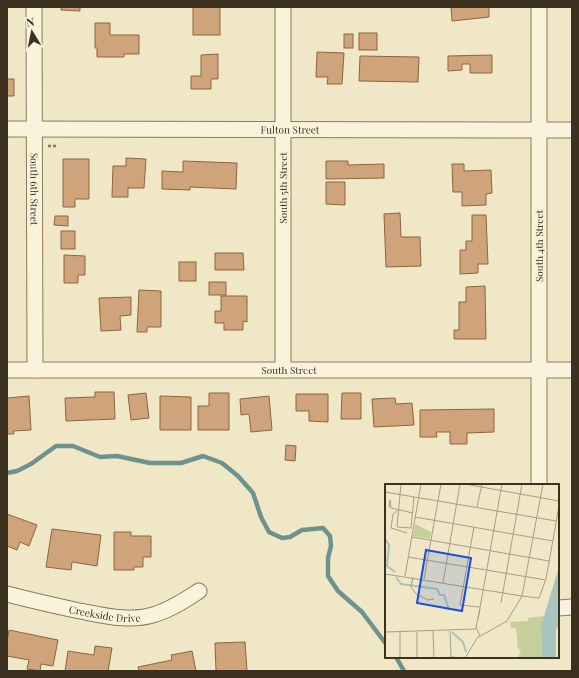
<svg xmlns="http://www.w3.org/2000/svg" width="579" height="678" font-family="'Playfair Display',serif">
<style>
.lines{fill:none;stroke-linecap:round;stroke-linejoin:round}
.stream{stroke:#6e938c;stroke-width:4.5}
.building{fill:#cfa47b;stroke:#8d6440}
.minor-casing{stroke:#8d795b;stroke-width:17}
.path{stroke:#8d795b;stroke-width:2.5;stroke-dasharray:3 2;stroke-linecap:butt}
.minor{stroke:#faf3db;stroke-width:15}
.labels{text-anchor:middle;dominant-baseline:central;stroke-width:4;stroke-linejoin:round;paint-order:stroke}
.street-label{font-size:10px;fill:#3c301f;stroke:#f7f0d7}
.inset-river{fill:none;stroke:#a8c4be;stroke-width:2}
.inset-road{fill:none;stroke:#a89e84;stroke-width:1}
.view{fill:#1d4ed8;fill-opacity:0.15;stroke:#1d4ed8;stroke-width:2}
.inset-edge{fill:none;stroke:#3c301f;stroke-width:2}
</style>
<rect width="100%" height="100%" fill="#f0e7c7"/>
<g class="lines">
<g class="stream">
<path d="M7,473L17,471L31,464L56,446H73L100,457L117,456L150,463H181L203,456L222,463L238,476L253,493L261,517L269,532L282,538L290,537L302,530L323,528L330,536L331,546L328,558V576L338,591L362,612L386,644"/>
<path d="M396,657L404,671"/>
</g>
</g>
<g class="building">
<path d="M61,7H80V11L61,10Z"/>
<rect x="193" y="7" width="27" height="28"/>
<path d="M451,7H489V17L452,21Z"/>
<path d="M95,23H110V35H139V54H124V57H97V48H95Z"/>
<rect x="359" y="33" width="18" height="17"/>
<rect x="344" y="34" width="9" height="14"/>
<path d="M317,52L344,53L342,84H327L328,77H316Z"/>
<path d="M218,54V79H211V89H191V76H201V55Z"/>
<path d="M492,55V73H470V64H462V70L448,71V56Z"/>
<path d="M360,56L419,57L418,82L359,81Z"/>
<path d="M7,66V79H14V96H7Z"/>
<path d="M126,158L146,159L144,188H128V197H112L113,166H126Z"/>
<path d="M63,159H89V199H75V207H63Z"/>
<path d="M183,161L237,163L236,189L190,187V190L162,189V171L183,172Z"/>
<path d="M326,161H348V165L384,164V178L326,179Z"/>
<path d="M452,164H464V171L491,170L492,193L486,194V205L462,206V192H453Z"/>
<path d="M326,182H345V205L326,204Z"/>
<path d="M400,213L401,237H420L421,266L386,267L384,214Z"/>
<path d="M472,215H486L488,264H478V273L460,274V250H466V241H472Z"/>
<path d="M55,216H68V226L54,225Z"/>
<rect x="61" y="231" width="14" height="18"/>
<path d="M215,253H243L244,270H215Z"/>
<path d="M64,255L85,256V275H78V283H64Z"/>
<rect x="179" y="262" width="17" height="19"/>
<rect x="209" y="282" width="17" height="13"/>
<path d="M485,286L486,339H454V330H459V302H466V287Z"/>
<path d="M139,290L161,291V327H147V332H137Z"/>
<path d="M221,296H247V322L243,321V330H224V323H215V311H221Z"/>
<path d="M131,297V315L120,316L121,330L101,331L99,298Z"/>
<path d="M95,392H114L115,419L66,421L65,398L95,397Z"/>
<path d="M146,393L149,418L131,420L128,395Z"/>
<path d="M209,393H229V430H198V406H209Z"/>
<path d="M342,393H361V419H341Z"/>
<path d="M296,394H328V422L309,421V411H296Z"/>
<path d="M29,396L31,430L13,431L14,434H7V398Z"/>
<path d="M160,396L191,397V430H160Z"/>
<path d="M269,396L272,430L251,432L249,414L241,415L240,399Z"/>
<path d="M395,398L396,404L412,403L414,425L374,427L372,399Z"/>
<path d="M494,409V432L467,433V444H450V432H436L437,437H420V410Z"/>
<path d="M286,445L296,446L295,461L285,460Z"/>
<path d="M7,514L37,525L29,546L20,542L17,550L7,546Z"/>
<path d="M52,529L101,535L97,566L72,562L71,570L46,567Z"/>
<path d="M114,532H131V536H151V557H143V567H134V570H114Z"/>
<path d="M9,630L58,640L53,666L41,664L40,671L27,669L29,660L7,656V642Z"/>
<path d="M245,642L247,671H216L215,643Z"/>
<path d="M95,646L112,648L108,671H65L68,651L94,655Z"/>
<path d="M192,651L196,671H139L138,667L172,660L171,655Z"/>
</g>
<g class="lines">
<g class="minor-casing">
<g id="minor">
<path id="s1" d="M34,7L35,370"/>
<path d="M283,7V370"/>
<path d="M539,7V485"/>
<path id="s2" d="M7,129L572,130"/>
<path id="s3" d="M7,370H572"/>
<path id="s4" d="M7,594C30,600 52,605 75,610C102,615 130,623 156,614C172,609 185,600 199,591"/>
<path d="M558,608L572,607"/>
</g>
</g>
<path class="path" d="M48,146H56"/>
<use href="#minor" class="minor"/>
</g>
<g class="labels">
<g class="street-label">
<text stroke="none"><textPath href="#s2" startOffset="283">Fulton Street</textPath></text>
<text transform="translate(283 188) rotate(-90)">South 5th Street</text>
<text stroke="none"><textPath href="#s1" startOffset="182">South 6th Street</textPath></text>
<text transform="translate(539 246) rotate(-90)">South 4th Street</text>
<text stroke="none"><textPath href="#s3" startOffset="282">South Street</textPath></text>
<text stroke="none"><textPath href="#s4" startOffset="100">Creekside Drive</textPath></text>
</g>
</g>
<g transform="translate(385 484)">
<rect width="174" height="174" fill="#f0e7c7"/>
<path d="M30,40L46,48L45,55L28,52ZM160,132L156,142L157,174H133L136,166L133,165L131,144H126L125,138L143,137V134Z" fill="#c5cf9a"/>
<path d="M174,83V139L171,146V174H157L156,142Z" fill="#a8c4be"/>
<path class="inset-river" d="M0,55L4,61L2,82L10,88M11,93L16,100L52,105L55,111H59L64,126M67,148L78,158L81,168"/>
<path class="inset-road" d="M16,0L12,43L26,44L29,13M80,0L174,17M0,8L171,37M92,23L97,0M6,24L4,22L5,16L6,24L28,29M12,27L8,30L6,44L22,49M30,33L168,57M89,43L75,121L95,123M27,53L164,77M23,73L161,96M0,90L137,112M20,92L36,0M28,93L26,103L31,110L43,116L49,115M39,95L56,0M58,99L75,0M137,112L154,114L161,95L174,22M116,119L137,0M95,125L91,143L95,152M93,135L117,0M48,147L49,174M65,147L66,173L80,174M0,148L91,145M15,148V174M32,148V174M80,174L92,154L122,137L137,112L158,0"/>
<path class="view" d="M41,66L86,74L77,127L32,119Z"/>
<rect width="174" height="174" class="inset-edge"/>
</g>
<rect width="579" height="678" fill="none" stroke="#3c301f" stroke-width="16"/>
<g transform="translate(32 32) rotate(350)" stroke="#f7f0d7" stroke-width="3" paint-order="stroke">
<path d="M0-3L7 15L0 10L-7 15Z" fill="#3c301f"/>
<text y="-6" font-size="11" font-weight="bold" text-anchor="middle" fill="#3c301f">N</text>
</g>
</svg>
